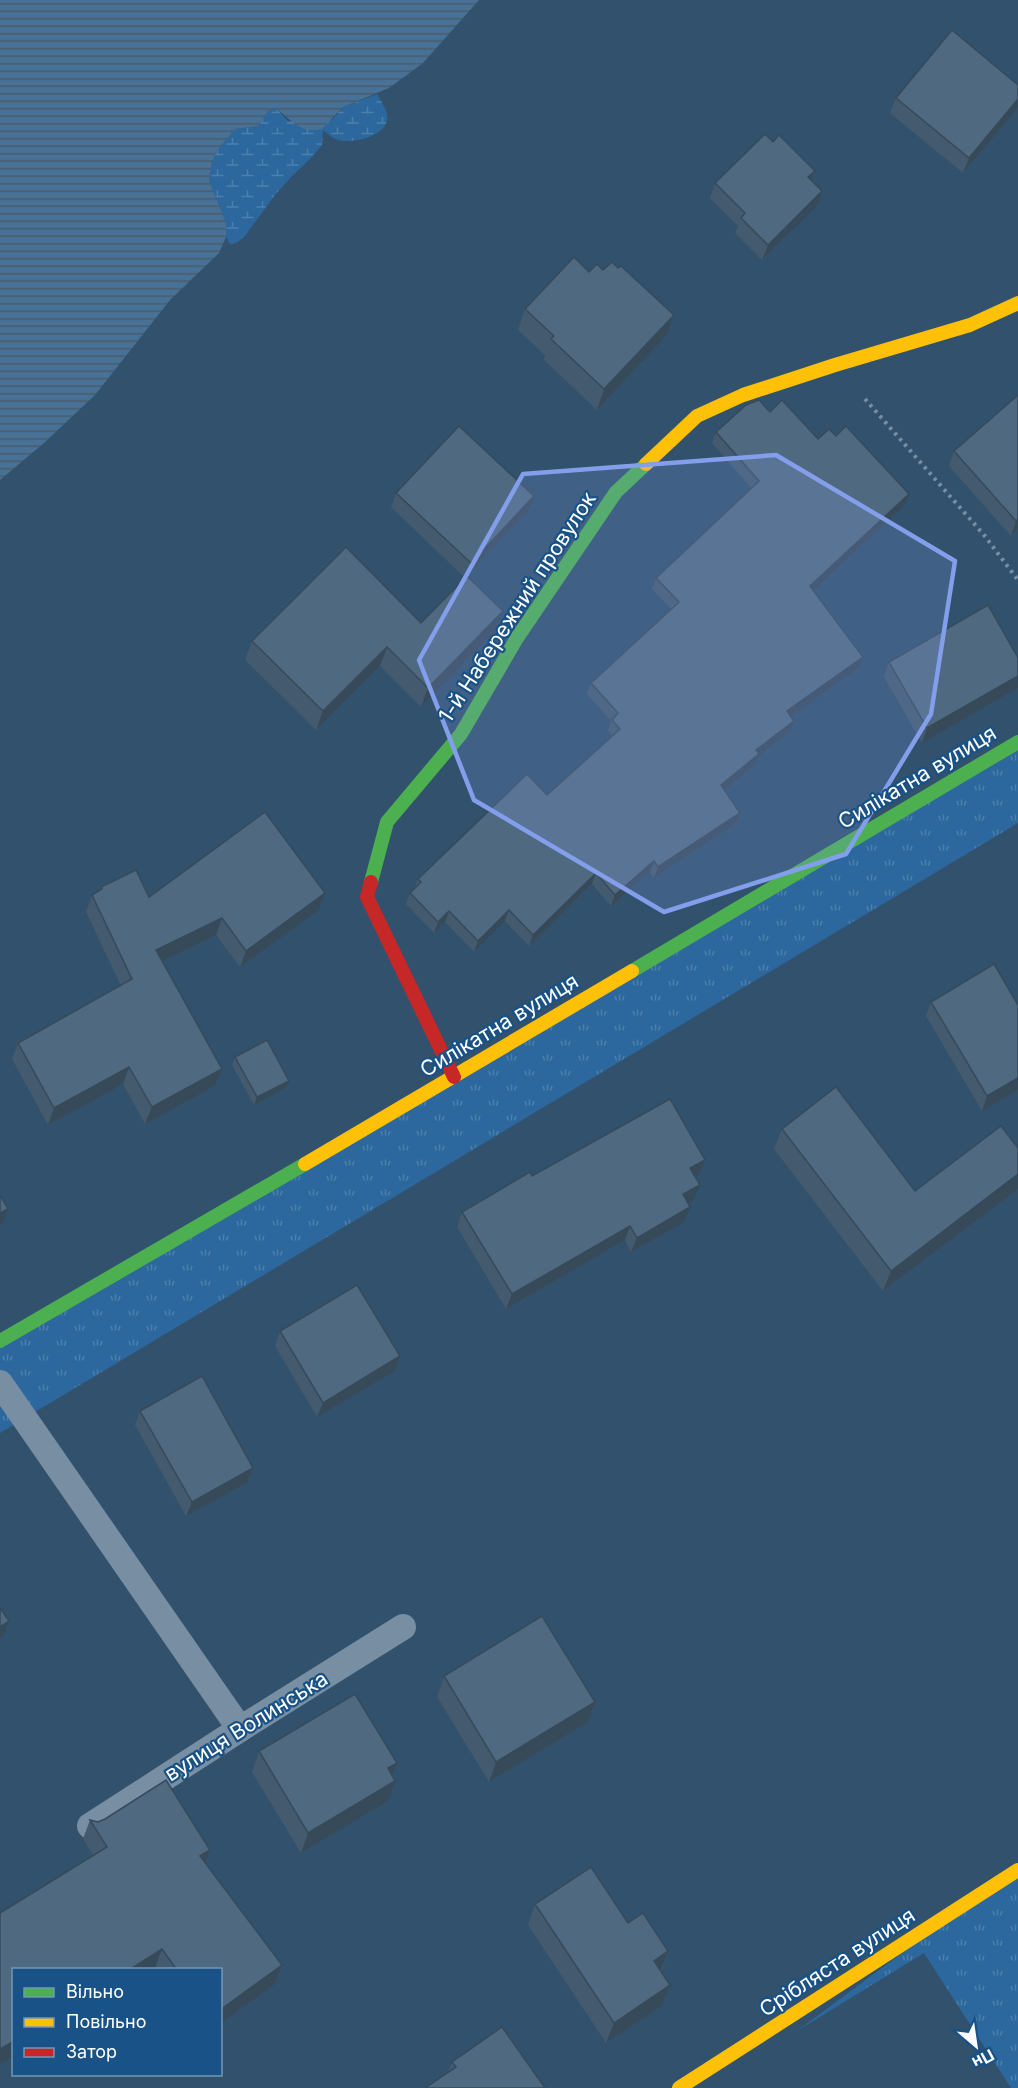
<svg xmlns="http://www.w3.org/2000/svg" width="1018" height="2088" font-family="Inter,sans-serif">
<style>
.grass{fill:url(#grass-tufts)}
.wetland{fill:url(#wetland-marsh)}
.water{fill:url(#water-rules)}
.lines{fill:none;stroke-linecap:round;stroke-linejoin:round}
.path{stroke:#788ea3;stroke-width:4;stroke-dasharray:3 4.5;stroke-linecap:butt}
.lane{stroke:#788ea3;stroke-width:26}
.fast{stroke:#4caf50;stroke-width:14}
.slow{stroke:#ffc107;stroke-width:14}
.jam{stroke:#c62828;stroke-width:14}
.wall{fill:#445a6e}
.shaded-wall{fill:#374a5a}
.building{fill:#4f6980;stroke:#374a5a;stroke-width:1.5}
.marked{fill:#839eea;fill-opacity:0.2;stroke:#839eea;stroke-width:4.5;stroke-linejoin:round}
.labels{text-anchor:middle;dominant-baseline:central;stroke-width:4.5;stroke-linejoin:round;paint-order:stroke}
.street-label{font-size:21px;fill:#fff;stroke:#185286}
</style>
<defs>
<pattern id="grass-tufts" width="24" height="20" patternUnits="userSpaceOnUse" patternTransform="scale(1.5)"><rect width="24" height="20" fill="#2c689d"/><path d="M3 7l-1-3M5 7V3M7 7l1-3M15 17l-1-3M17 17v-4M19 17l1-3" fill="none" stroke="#4c7fac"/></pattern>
<pattern id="wetland-marsh" width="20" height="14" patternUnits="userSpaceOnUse" patternTransform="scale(1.5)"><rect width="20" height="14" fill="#2c689d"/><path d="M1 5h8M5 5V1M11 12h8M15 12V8" fill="none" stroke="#4c7fac"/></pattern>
<pattern id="water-rules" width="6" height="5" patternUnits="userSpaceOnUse" patternTransform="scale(1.5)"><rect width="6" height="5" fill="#487197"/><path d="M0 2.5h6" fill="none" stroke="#4a5b6a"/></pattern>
</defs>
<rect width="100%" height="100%" fill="#31516d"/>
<g class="grass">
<path d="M1018,749V823L0,1433V1348Z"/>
<path d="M1018,1867V2088H1011L924,1953L797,2031Z"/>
</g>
<path class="wetland" d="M377,94C381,102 389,111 387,120C384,137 352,144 338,140C332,138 327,133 323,130L322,145L310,159L292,176L275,195L244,237L236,243L230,244L226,237V223L209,180L212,163L216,152L235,129L258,126L268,111L276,108L288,121L332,120L343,107Z"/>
<path class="water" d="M0,0H479L423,63L389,88L343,107L322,129C301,134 291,120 276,108L268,111L258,126L235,129L216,152L212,163L209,180L226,223V237L219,253L170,300L95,395L44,443L0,480Z"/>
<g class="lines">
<path class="path" d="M865,399L984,535L1018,580"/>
<g class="lane">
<path d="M0,1383L240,1729"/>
<path d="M90,1826L240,1729L403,1627"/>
</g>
<g class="fast">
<path d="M371,882L387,822L461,734L517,638L616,492L646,464"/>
<path d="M632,971L1018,742"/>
<path d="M0,1341L305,1164"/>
</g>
<g class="slow">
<path d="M646,464L697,416L743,395L835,365L970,325L1018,303"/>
<path d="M305,1164L632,971"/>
<path d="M679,2088L1018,1870"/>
</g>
<path class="jam" d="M371,882L367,897L454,1077"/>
</g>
<g class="wall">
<path d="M1018,85V108L963,173L890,113L896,98Z"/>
<path d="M773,142L815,171L812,181L817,206L762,260L735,233L738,226L710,198L715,183Z"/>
<path d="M589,272L666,336L597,410L544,360L545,355L518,330L525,309Z"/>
<path d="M1018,395V529L1011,536L949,466L954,451Z"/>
<path d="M770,412L818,439L905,505L813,590L863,657L859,668L791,716L790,732L759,756L755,765L724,790L740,813L736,824L654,878L650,872L611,906L592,884L529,946L505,921L474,952L445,922L434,933L406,904L410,893L414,889L418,879L547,795L612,736L608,731L611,721L587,694L591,683L671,609L652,589L656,578L751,488L712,443L716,432Z"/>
<path d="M396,493L534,496L528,511L465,578L391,507Z"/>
<path d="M421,623L496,630L421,707L380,666L316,730L245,660L252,641Z"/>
<path d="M1018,658V688L922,743L884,677L889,662Z"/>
<path d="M101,887L149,897L319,910L240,967L216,935L162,961L222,1069L215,1086L145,1124L123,1084L48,1125L12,1059L18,1043L121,986L86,912L92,895L100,891Z"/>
<path d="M931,1002L1018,1005V1090L982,1111L926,1016Z"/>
<path d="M235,1057L289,1081L286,1088L254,1105L232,1065Z"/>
<path d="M782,1129L915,1191L1018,1148V1189L883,1291L774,1149Z"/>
<path d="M705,1160L699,1175L695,1177L694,1200L688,1203L685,1222L631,1252L625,1240L506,1309L457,1227L462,1212L532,1176Z"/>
<path d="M280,1331L400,1356L395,1371L317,1417L275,1346Z"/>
<path d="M140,1411L253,1468L248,1482L186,1516L135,1425Z"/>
<path d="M444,1676L595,1702L588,1722L489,1782L437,1697Z"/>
<path d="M259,1751L397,1763L392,1776L388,1801L301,1853L252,1772Z"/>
<path d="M90,1820L210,1850L205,1863L282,1965L275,1984L220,2024V1970H155V1968L153,1970H14V2056L0,2064V1913L93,1855L83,1839Z"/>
<path d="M535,1904L668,1951L661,1971L670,1985L662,2006L606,2043L528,1925Z"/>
<path d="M452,2062L545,2088L448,2073Z"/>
</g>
<g class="shaded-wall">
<path d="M1018,99V108L963,173L969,158Z"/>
<path d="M815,171L810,185L808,177Z"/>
<path d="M822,191L817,206L762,260L768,245Z"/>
<path d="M674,315L666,336L597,410L604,389Z"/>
<path d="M909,494L905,505L806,597L810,586Z"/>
<path d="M534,496L528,511L465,578L471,563Z"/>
<path d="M1018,519V529L1011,536L1016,521Z"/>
<path d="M503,611L496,630L421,707L428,688Z"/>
<path d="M387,647L380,666L316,730L323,711Z"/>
<path d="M863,657L859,668L783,722L787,711Z"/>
<path d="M1018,676V688L922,743L927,728Z"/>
<path d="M794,721L790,732L759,756L755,765L717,796L721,785L756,750Z"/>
<path d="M740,813L736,824L654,878L658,867Z"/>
<path d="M654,861L650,872L611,906L615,895Z"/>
<path d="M596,873L592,884L529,946L533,935Z"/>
<path d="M325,893L319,910L240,967L246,951Z"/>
<path d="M509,910L505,921L474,952L478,941Z"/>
<path d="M449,911L445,922L434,933L438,922Z"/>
<path d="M222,918L216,935L150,967L156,950Z"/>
<path d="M129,1067L123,1084L48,1125L54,1108Z"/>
<path d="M222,1069L215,1086L145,1124L152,1107Z"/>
<path d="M1018,1078V1090L982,1111L987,1096Z"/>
<path d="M289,1081L286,1088L254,1105L257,1097Z"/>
<path d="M705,1160L699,1175L685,1183L690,1168Z"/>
<path d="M1018,1174V1189L883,1291L891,1271Z"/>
<path d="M700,1185L694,1200L678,1209L683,1194Z"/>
<path d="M690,1207L685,1222L631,1252L637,1238Z"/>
<path d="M8,1209L3,1223L0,1225V1213Z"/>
<path d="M630,1226L625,1240L506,1309L512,1294Z"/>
<path d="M400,1356L395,1371L317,1417L323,1403Z"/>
<path d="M253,1468L248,1482L186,1516L192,1502Z"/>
<path d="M9,1621L3,1636L0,1638V1627Z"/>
<path d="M595,1702L588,1722L489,1782L496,1762Z"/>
<path d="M397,1763L389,1783L388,1768Z"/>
<path d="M395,1781L388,1801L301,1853L308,1833Z"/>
<path d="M210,1850L203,1869L200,1856Z"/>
<path d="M162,1949L155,1968L153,1970H129Z"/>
<path d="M668,1951L660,1971L654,1961Z"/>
<path d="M282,1965L275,1984L220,2024V2010Z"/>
<path d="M670,1985L662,2006L606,2043L614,2023Z"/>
<path d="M14,2041V2056L0,2064V2049Z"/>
</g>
<g class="building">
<path d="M952,30L1018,85V99L969,158L896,98Z"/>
<path d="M765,134L773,142L779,135L815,171L808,177L822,191L768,245L741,218L745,213L715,183Z"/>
<path d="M574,257L589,272L597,264L603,270L612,262L618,268L621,266L674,315L604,389L551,339L554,336L525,309Z"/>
<path d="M1018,395V519L1016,521L954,451Z"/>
<path d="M759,400L770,412L782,400L818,439L829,429L836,436L846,426L909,494L810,586L863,657L787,711L794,721L756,750L759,754L721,785L740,813L658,867L654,861L615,895L596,873L533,935L509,910L478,941L449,911L438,922L410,893L421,882L418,879L527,774L547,795L620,729L612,720L618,713L591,683L679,602L656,578L759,481L716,432L746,405Z"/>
<path d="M459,426L534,496L471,563L396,493Z"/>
<path d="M346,547L421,623L467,576L503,611L428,688L387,647L323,711L252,641Z"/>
<path d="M988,605L1018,658V676L927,728L889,662Z"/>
<path d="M265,812L325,893L246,951L222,918L156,950L222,1069L152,1107L129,1067L54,1108L18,1043L132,979L92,895L102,889L101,887L136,870L149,897Z"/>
<path d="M994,964L1018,1005V1078L987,1096L931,1002Z"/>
<path d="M267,1040L289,1081L257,1097L235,1057Z"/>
<path d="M836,1087L915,1191L1001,1126L1018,1148V1174L891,1271L782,1129Z"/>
<path d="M670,1099L705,1160L690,1168L700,1185L683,1194L690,1207L637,1238L630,1226L512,1294L462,1212L530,1172L532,1176Z"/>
<path d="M0,1195L8,1209L0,1213Z"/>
<path d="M357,1285L400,1356L323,1403L280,1331Z"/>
<path d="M202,1376L253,1468L192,1502L140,1411Z"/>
<path d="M0,1608L9,1621L0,1627Z"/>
<path d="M542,1616L595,1702L496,1762L444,1676Z"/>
<path d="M355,1694L397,1763L388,1768L395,1781L308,1833L259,1751Z"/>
<path d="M166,1780L210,1850L200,1856L282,1965L220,2010V1970H177L162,1949L129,1970H14V2041L0,2049V1913L107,1847L90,1820L98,1822L105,1819Z"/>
<path d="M591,1867L628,1923L643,1913L668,1951L654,1961L670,1985L614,2023L535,1904Z"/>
<path d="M502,2027L545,2088H425L456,2067L452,2062Z"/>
</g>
<path class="marked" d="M776,455L955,561L931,714L846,854L664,912L474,800L419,660L523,474Z"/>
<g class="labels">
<g class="street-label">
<text transform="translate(517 607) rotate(-57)">1-й Набережний провулок</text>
<text transform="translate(917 777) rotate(-31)">Силікатна вулиця</text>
<text transform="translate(499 1025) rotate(-31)">Силікатна вулиця</text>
<text transform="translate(246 1726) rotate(-32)">вулиця Волинська</text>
<text transform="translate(837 1962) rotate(-33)">Срібляста вулиця</text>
</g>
</g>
<rect x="12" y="1968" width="210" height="108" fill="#185286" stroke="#7497b6" stroke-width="1.5"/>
<rect x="24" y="1988" width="30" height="9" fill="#4caf50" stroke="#7497b6" stroke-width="1.5"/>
<text x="66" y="1998" font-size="18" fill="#ffffff">Вільно</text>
<rect x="24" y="2018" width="30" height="9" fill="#ffc107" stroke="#7497b6" stroke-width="1.5"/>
<text x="66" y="2028" font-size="18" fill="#ffffff">Повільно</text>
<rect x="24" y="2048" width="30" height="9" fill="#c62828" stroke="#7497b6" stroke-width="1.5"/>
<text x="66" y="2058" font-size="18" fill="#ffffff">Затор</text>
<g transform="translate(976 2046) rotate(151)" stroke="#185286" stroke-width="4.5" paint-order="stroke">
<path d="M0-4.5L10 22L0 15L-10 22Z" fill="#ffffff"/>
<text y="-9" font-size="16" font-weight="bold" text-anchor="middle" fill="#ffffff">Пн</text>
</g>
</svg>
